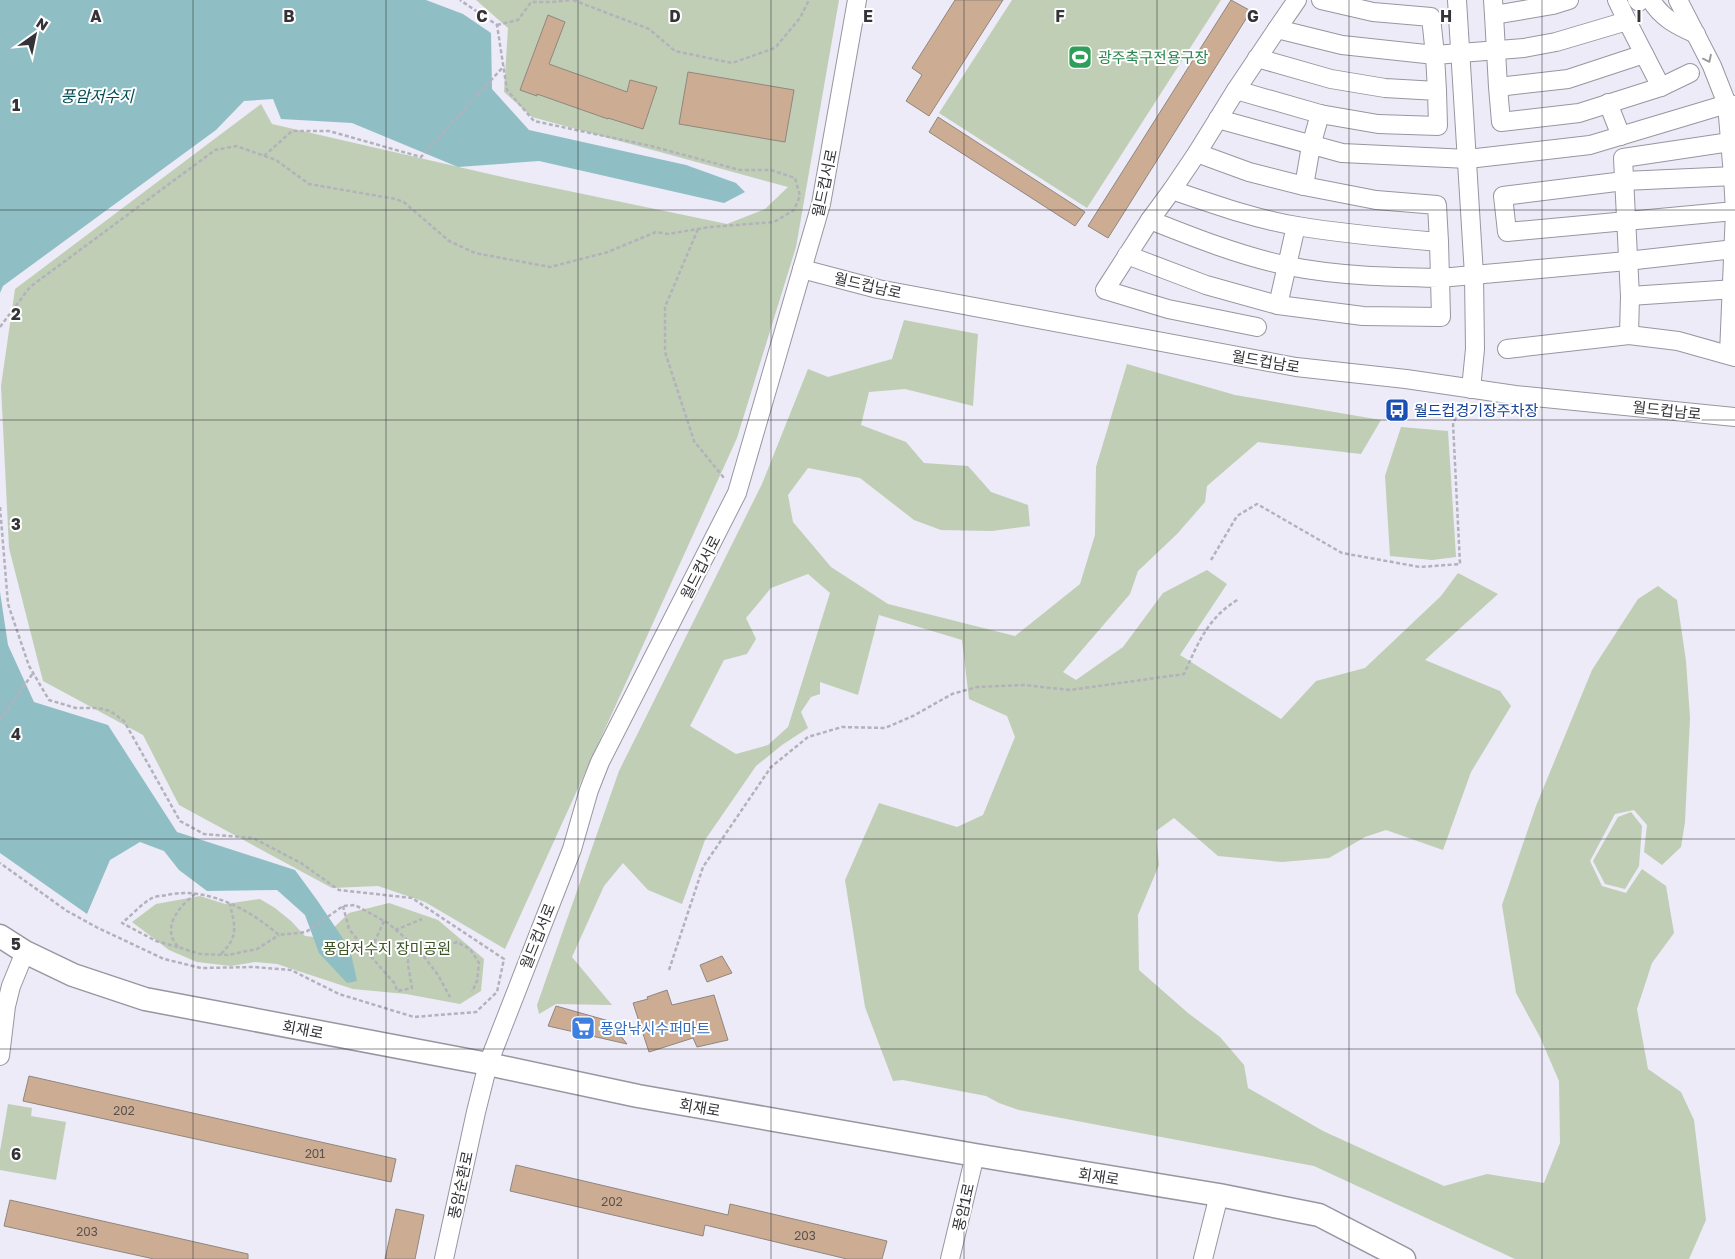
<svg xmlns="http://www.w3.org/2000/svg" width="1735" height="1259" font-family="'Golos Text','Noto Sans KR',sans-serif">
<style>
.green{fill:#bfceb5;fill-rule:evenodd}
.water{fill:#8fbfc4}
.building{fill:#ccad93;stroke:#90867f}
.lines{fill:none;stroke-linecap:round;stroke-linejoin:round}
.minor-casing{stroke:#9796a1;stroke-width:20}
.major-casing{stroke:#9796a1;stroke-width:25}
.path{stroke:#b3b2bc;stroke-width:2.5;stroke-dasharray:4 2.5;stroke-linecap:butt}
.minor{stroke:#fff;stroke-width:18}
.major{stroke:#fff;stroke-width:22}
.oneway{stroke:#9a999c}
.grid{fill:none;stroke:#343338;stroke-width:1;stroke-opacity:0.55}
.labels{text-anchor:middle;dominant-baseline:central;stroke-width:4;stroke-linejoin:round;paint-order:stroke}
.number-label{font-size:12px;fill:#5a524f}
.leisure-label{font-size:15px;fill:#27864d;stroke:#fff;text-anchor:start}
.street-label{font-size:15px;fill:#343338;stroke:#fff}
.transit-label{font-size:15px;fill:#164399;stroke:#fff;text-anchor:start}
.park-label{font-size:15px;fill:#3b5423;stroke:#fff}
.shop-label{font-size:15px;fill:#366cbe;stroke:#fff;text-anchor:start}
.water-label{font-size:16px;font-style:italic;fill:#044d54;stroke:#fff}
.grid-label{font-size:16px;text-anchor:middle;font-weight:bold;fill:#343338;stroke:#fff;stroke-width:4;stroke-linejoin:round;paint-order:stroke}
</style>
<rect width="100%" height="100%" fill="#ecebf7"/>
<g class="green">
<path d="M476,0H839L796,247L737,438L505,949L425,902L378,886L332,888L179,805L143,735L43,681L9,548L1,386L15,289L261,104L272,124L511,179L727,224L765,209L788,187L532,117L504,92L508,28Z"/>
<path d="M1012,0H1221L1087,208L939,113Z"/>
<path d="M904,320L978,334L973,406L905,389L869,392L861,425L906,442L924,463L968,466L991,492L1028,505L1030,526L992,531L941,530L914,520L860,478L808,468L788,495L793,522L831,567L888,604L1015,636L1080,584L1095,535L1096,467L1127,364L1235,395L1381,420L1361,454L1258,442L1207,486L1205,502L1177,534L1138,571L1130,594L1063,672L1076,680L1123,647L1163,593L1207,570L1227,584L1180,655L1281,719L1316,681L1365,668L1441,596L1458,573L1498,594L1425,660L1500,691L1511,706L1471,772L1443,850L1386,830L1365,837L1329,858L1282,862L1218,856L1174,818L1156,831L1159,865L1138,915L1139,970L1188,1013L1220,1037L1244,1065L1248,1088L1323,1131L1444,1186L1487,1174L1544,1183L1560,1143L1559,1081L1540,1037L1516,993L1502,905L1536,806L1592,670L1638,599L1658,586L1677,600L1686,661L1690,718L1685,822L1681,847L1662,865L1644,852L1647,825L1634,810L1615,814L1590,861L1602,886L1626,893L1642,869L1666,886L1674,933L1652,963L1637,1009L1648,1069L1681,1092L1694,1120L1706,1220L1689,1259H1515L1314,1166L1019,1110L999,1103L986,1096L903,1080L893,1081L865,1007L845,880L879,803L957,827L983,815L1015,737L1007,716L969,699L962,640L879,615L858,695L820,682V694L811,697L801,712L808,728L782,745L756,766L705,840L682,904L648,890L623,863L604,886L572,957L612,1005L556,1004L539,1014L537,1005L544,985L619,771L762,484L808,369L828,377L892,359ZM808,574L830,593L788,727L768,745L736,754L690,726L724,660L747,654L756,639L746,618L771,588Z"/>
<path d="M1401,427L1448,431L1456,557L1432,560L1390,556L1385,476Z"/>
<path d="M1631,812L1642,826L1639,866L1625,889L1605,884L1593,861L1618,817Z"/>
<path d="M200,896L225,904L260,899L275,908L291,921L305,936L323,938L349,913L389,903L438,920L484,959L481,991L460,1004L406,994L353,989L277,964L255,962L231,966L197,962L169,950L132,922L156,904Z"/>
<path d="M8,1104L32,1108L31,1116L66,1122L56,1180L0,1170V1151Z"/>
</g>
<g class="water">
<path d="M0,0H426L463,14L491,33L492,89L529,130L686,165L736,183L745,192L724,203L539,161L458,167L352,123L281,119L273,99L244,101L216,130L3,286L0,293Z"/>
<path d="M0,592L8,645L34,702L108,725L177,832L295,870L317,900L350,949L357,981L347,983L319,953L305,915L277,890L207,891L179,870L164,851L140,842L110,860L87,914L0,853Z"/>
</g>
<g class="building">
<path d="M955,0H1003L929,116L906,101L922,75L912,68Z"/>
<path d="M1231,0L1251,11L1108,238L1088,226Z"/>
<path d="M548,15L565,22L549,64L627,92L630,80L657,87L643,129L608,118V119L537,94V96L520,90Z"/>
<path d="M688,72L794,90L785,142L679,124Z"/>
<path d="M938,117L1085,212L1075,226L929,132Z"/>
<path d="M722,956L732,973L707,982L700,965Z"/>
<path d="M667,990L672,1005L714,995L728,1040L697,1047L693,1038L649,1052L633,1003L648,999L647,997Z"/>
<path d="M556,1006L609,1021L627,1044L548,1026Z"/>
<path d="M29,1076L396,1159L391,1182L23,1101Z"/>
<path d="M516,1165L728,1215L730,1204L887,1241L882,1259H847L705,1225L703,1236L510,1191Z"/>
<path d="M10,1200L248,1254V1259H154L4,1226Z"/>
<path d="M396,1209L424,1215L415,1259H385Z"/>
</g>
<g class="lines">
<g class="minor-casing">
<g id="minor">
<path d="M1297,0L1277,29L1342,45L1435,55L1431,17L1373,12L1321,0"/>
<path d="M1457,0L1474,275L1475,349L1471,389"/>
<path d="M1493,0L1494,15L1553,5L1569,0"/>
<path d="M1637,0L1639,2"/>
<path d="M1651,0C1661,18 1678,26 1696,34"/>
<path d="M1678,0L1712,66L1727,104L1733,176L1735,211L1729,354"/>
<path d="M1494,15L1498,87L1568,79L1644,54L1661,87L1579,113L1501,122L1498,87"/>
<path d="M1627,21L1644,54"/>
<path d="M1661,87L1690,73"/>
<path d="M1236,90L1277,29"/>
<path d="M1437,91L1435,55L1524,48L1556,42L1627,21L1617,0"/>
<path d="M1608,103L1621,136"/>
<path d="M1218,119L1342,153L1468,159L1590,145L1727,104L1735,105"/>
<path d="M1735,176L1624,181L1503,196L1507,232L1735,211"/>
<path d="M1304,186L1311,146L1320,114"/>
<path d="M1172,190L1197,153"/>
<path d="M1150,220L1105,290L1168,309L1257,327"/>
<path d="M1439,242L1440,278L1627,261L1735,249"/>
<path d="M1127,255L1206,285L1278,305L1363,316L1441,317L1440,278C1389,277 1338,276 1288,266C1241,256 1195,238 1150,220L1172,190C1213,204 1255,219 1297,226C1344,234 1392,238 1439,242L1437,205L1376,200L1304,186L1249,172L1197,153L1236,90L1320,114L1378,124L1438,126L1437,91L1385,88L1331,79L1257,58"/>
<path d="M802,269L878,289L1296,367L1406,379L1515,395L1735,417"/>
<path d="M1630,296L1735,289"/>
<path d="M1278,305L1296,226"/>
<path d="M1629,335L1630,296L1623,158L1730,142L1735,143"/>
<path d="M1507,349L1629,335L1678,341L1735,357"/>
<path d="M0,1056L6,1006L11,986L25,952"/>
<path d="M444,1259L476,1112L488,1064L572,849L589,790L600,762L737,493L821,204L857,0"/>
<path d="M950,1259L975,1155"/>
<path d="M1203,1259L1219,1195"/>
</g>
</g>
<g class="major-casing">
<path id="major" d="M0,936L25,952L73,975L145,999L488,1064L638,1096L975,1155L1219,1195L1319,1215L1404,1259"/>
</g>
<g class="path">
<path d="M573,0L649,29L675,51L732,63L775,48L800,18L809,0"/>
<path d="M497,25L518,20L531,2H552L572,0"/>
<path d="M264,156L292,131H329L421,157L504,66"/>
<path d="M698,229L665,307V352L694,441L724,478"/>
<path d="M0,327L30,287L215,150L236,146L276,160L309,184L396,199L405,203L449,241L475,253L550,267L608,252L656,232L668,234L710,227L774,222L794,210L800,196L795,178L771,170H740L651,146L534,121L507,90L497,25L460,0"/>
<path d="M0,507L8,604L29,666L49,700L76,708H98L110,711L124,721L180,821L204,834L253,838L301,863L339,890L412,898L504,959L497,992L476,1012L414,1017L339,994L291,970L254,967L201,968L164,959L98,928L67,911L0,863"/>
<path d="M1211,560L1237,516L1257,504L1342,553L1420,567L1460,564L1453,423L1464,403"/>
<path d="M0,720L33,673"/>
<path d="M195,894C183,904 167,919 172,937C173,940 176,944 178,947L200,954L228,955L257,949L279,935"/>
<path d="M343,906L349,929L369,954"/>
<path d="M384,921L369,954L395,984L397,991L412,988L408,965V940"/>
<path d="M395,930L422,919"/>
<path d="M178,947L156,941L122,923C132,915 141,904 152,898C156,896 162,896 167,895C207,886 250,910 279,935L306,932L343,906L355,905L388,923L419,950L438,975L450,997"/>
<path d="M221,954C239,936 235,927 230,904"/>
<path d="M423,955L457,942L470,949L479,963L477,981L472,992"/>
<path d="M669,970L703,867L771,767L808,737L842,727L885,728L913,716L952,694L977,687L1024,685L1070,690L1184,674C1198,643 1208,617 1239,599"/>
</g>
<use href="#minor" class="minor"/>
<use href="#major" class="major"/>
</g>
<defs><path id="oneway-chevron" d="M-2-3.5L2.5 0L-2 3.5" fill="none" stroke-width="1.6" stroke-linecap="round" stroke-linejoin="round" transform="scale(1.25)"/></defs>
<use class="oneway" href="#oneway-chevron" transform="translate(1708 59) rotate(64)"/>
<path class="grid" d="M193,0V1259M386,0V1259M578,0V1259M771,0V1259M964,0V1259M1157,0V1259M1349,0V1259M1542,0V1259M0,210H1735M0,420H1735M0,630H1735M0,839H1735M0,1049H1735"/>
<defs>
<g id="stadium-square" transform="scale(1.25)"><rect x="-9" y="-9" width="18" height="18" rx="4" fill="#2e9e5b" stroke="#fff"/><path d="M0-5a6.5 5 0 1 0 0 10a6.5 5 0 1 0 0-10ZM-3.5-1.8h7v3.6h-7Z" fill="#fff"/></g>
<g id="bus-square" transform="scale(1.25)"><rect x="-9" y="-9" width="18" height="18" rx="4" fill="#1a4fb4" stroke="#fff"/><path d="M-5-6H5V4H4V6H2V4H-2V6H-4V4H-5ZM-3.5-4V0h7V-4ZM-3.5 1.2v1.5H-2V1.2ZM2 1.2v1.5H3.5V1.2Z" fill="#fff"/></g>
<g id="supermarket-square" transform="scale(1.25)"><rect x="-9" y="-9" width="18" height="18" rx="4" fill="#3f7fe0" stroke="#fff"/><path d="M-6-5.5h2.5l.6 2H6L4.5 2H-2.5L-4.4-4H-6ZM-1.5 3.2a1.3 1.3 0 1 0 .1 0ZM3 3.2a1.3 1.3 0 1 0 .1 0Z" fill="#fff"/></g>
</defs>
<g fill-rule="evenodd">
<use href="#stadium-square" x="1080" y="57"/>
<use href="#bus-square" x="1397" y="410"/>
<use href="#supermarket-square" x="583" y="1028"/>
</g>
<g class="labels">
<g class="number-label">
<text x="124" y="1110">202</text>
<text x="315" y="1153">201</text>
<text x="612" y="1201">202</text>
<text x="87" y="1231">203</text>
<text x="805" y="1235">203</text>
</g>
<g class="leisure-label">
<text x="1098" y="57">광주축구전용구장</text>
</g>
<g class="street-label">
<text transform="translate(824 183) rotate(-78)">월드컵서로</text>
<text transform="translate(868 285) rotate(13)">월드컵남로</text>
<text transform="translate(1266 361) rotate(10)">월드컵남로</text>
<text transform="translate(1667 410) rotate(6)">월드컵남로</text>
<text transform="translate(700 567) rotate(-63)">월드컵서로</text>
<text transform="translate(537 936) rotate(-68)">월드컵서로</text>
<text transform="translate(303 1029) rotate(11)">회재로</text>
<text transform="translate(700 1107) rotate(10)">회재로</text>
<text transform="translate(1099 1176) rotate(9)">회재로</text>
<text transform="translate(460 1185) rotate(-78)">풍암순환로</text>
<text transform="translate(963 1207) rotate(-77)">풍암1로</text>
</g>
<g class="transit-label">
<text x="1414" y="410">월드컵경기장주차장</text>
</g>
<g class="park-label">
<text x="387" y="948">풍암저수지 장미공원</text>
</g>
<g class="shop-label">
<text x="600" y="1028">풍암낚시수퍼마트</text>
</g>
<g class="water-label">
<text x="97" y="96">풍암저수지</text>
</g>
</g>
<g class="grid-label">
<text x="96" y="22">A</text>
<text x="289" y="22">B</text>
<text x="482" y="22">C</text>
<text x="675" y="22">D</text>
<text x="868" y="22">E</text>
<text x="1060" y="22">F</text>
<text x="1253" y="22">G</text>
<text x="1446" y="22">H</text>
<text x="1639" y="22">I</text>
<text x="16" y="111">1</text>
<text x="16" y="320">2</text>
<text x="16" y="530">3</text>
<text x="16" y="740">4</text>
<text x="16" y="950">5</text>
<text x="16" y="1160">6</text>
</g>
<g transform="translate(35 35) rotate(33)" stroke="#ffffff" stroke-width="4" paint-order="stroke">
<path d="M0-4L9 19L0 12L-9 19Z" fill="#343338"/>
<text y="-8" font-size="14" font-weight="bold" text-anchor="middle" fill="#343338">N</text>
</g>
</svg>
